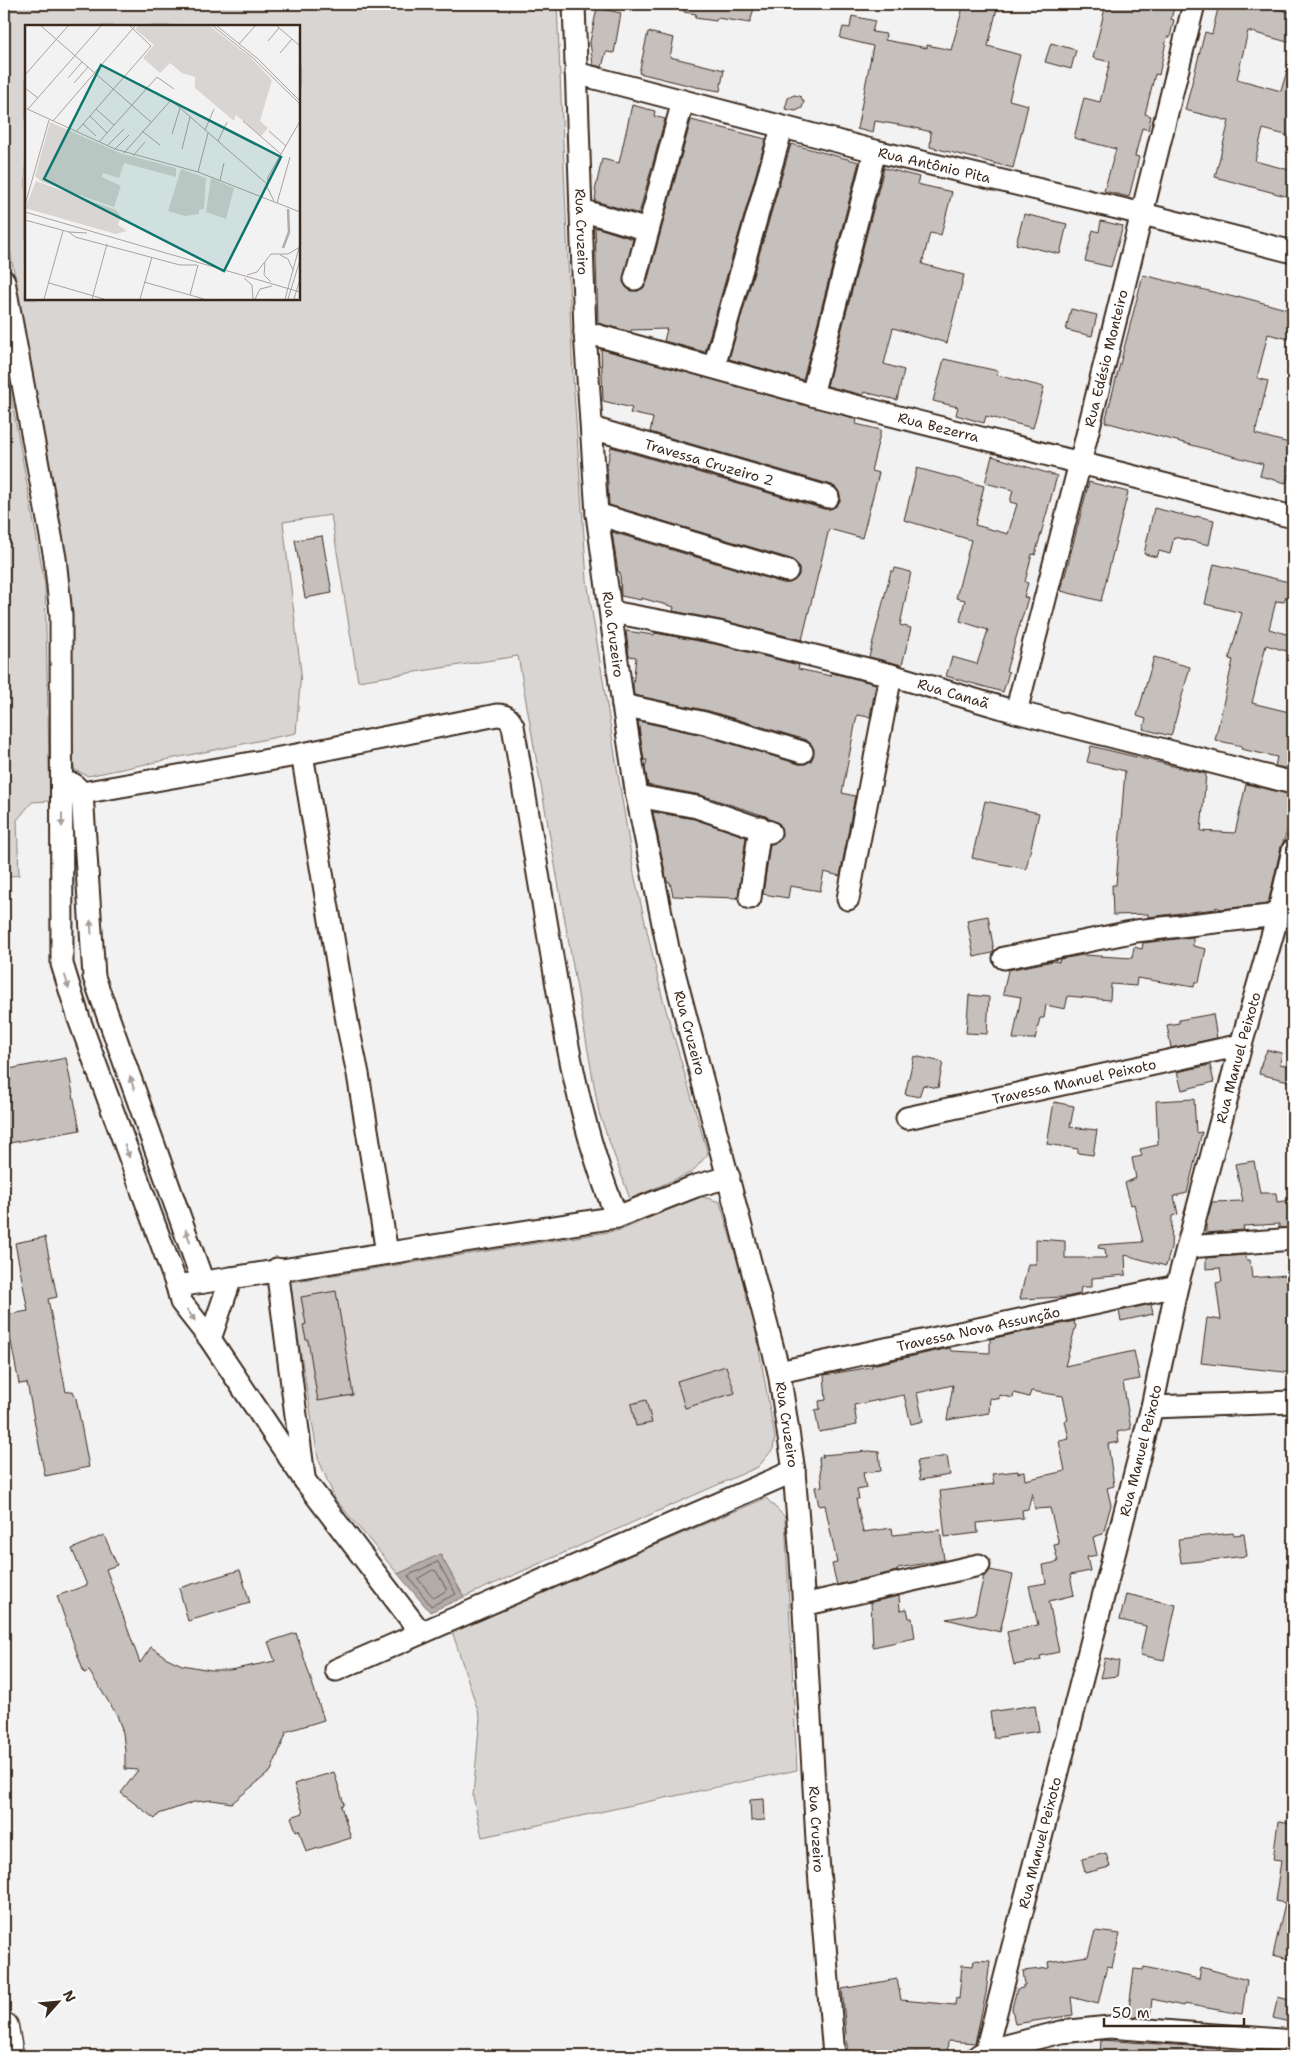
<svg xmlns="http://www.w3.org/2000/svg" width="1297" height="2060" font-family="'Shantell Sans',sans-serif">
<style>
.green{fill:#d8d5d2;stroke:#8a8078;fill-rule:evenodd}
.water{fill:#b2aba7;stroke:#827770}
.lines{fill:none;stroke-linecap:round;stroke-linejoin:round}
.shore{stroke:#6b5e55;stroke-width:1}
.building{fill:#c6c0bd;stroke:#3b2a1e}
.minor-casing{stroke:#3b2a1e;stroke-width:25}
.highway-casing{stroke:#3b2a1e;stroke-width:31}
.minor{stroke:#fff;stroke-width:21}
.highway{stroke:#fff;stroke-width:28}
.oneway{fill:#a79f9a}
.labels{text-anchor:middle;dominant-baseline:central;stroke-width:5;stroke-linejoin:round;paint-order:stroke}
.street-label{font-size:14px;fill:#3b2a1e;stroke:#fff}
.inset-river{fill:none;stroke:#b2aba7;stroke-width:2.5}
.inset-road{fill:none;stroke:#a9a29d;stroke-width:1}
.view{fill:#0f766e;fill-opacity:0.15;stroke:#0f766e;stroke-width:2.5}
.inset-edge{fill:none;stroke:#3b2a1e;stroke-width:2.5}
</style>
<rect width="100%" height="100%" fill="#f3f2f2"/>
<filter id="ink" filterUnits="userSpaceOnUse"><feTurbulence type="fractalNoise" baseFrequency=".02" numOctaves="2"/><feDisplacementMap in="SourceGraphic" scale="10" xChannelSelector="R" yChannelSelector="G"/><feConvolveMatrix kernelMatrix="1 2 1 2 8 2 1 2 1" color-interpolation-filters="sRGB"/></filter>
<g filter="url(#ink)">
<g class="green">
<path d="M4,4H557L573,377L587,580L634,874L662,996L708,1154L692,1172L630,1199L599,1113L518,656L358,681L331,515L283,522L301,672L296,733L88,776L75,770L71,757L67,561L4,218ZM26,26H299V299H26Z"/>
<path d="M4,357L45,584L50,801L32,802L17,820L19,875L4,877Z"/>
<path d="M700,1196L720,1202L753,1316L775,1438L773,1449L758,1467L464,1597L440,1554L398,1574L335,1499L318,1458L289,1282L621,1230Z"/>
<path d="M766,1498L785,1517L797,1770L482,1837L473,1796L480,1717L452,1631Z"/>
</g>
<path class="water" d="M440,1554L464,1597L430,1612L398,1574Z"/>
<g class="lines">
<g class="shore">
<path d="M438,1562L456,1594L431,1606L408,1576Z"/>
<path d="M433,1570L436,1571L447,1590L434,1598L418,1579Z"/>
</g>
</g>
<g class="building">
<path d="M684,4H738L754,8L750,23L717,18L716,21L695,18L696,14L684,12Z"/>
<path d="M964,4H998L988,46L1020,55L1009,100L1028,105L1013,168L930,147L931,132L911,127L875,121L873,133L857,129L873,46L840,38L843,27L850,28L852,16L875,21L872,32L886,34L885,40L927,48V45L951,50Z"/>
<path d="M1106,4H1175L1171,19L1174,20L1170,37H1167L1159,75L1155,74L1145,114L1151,116L1148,130L1142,128L1135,156L1139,157L1129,197L1104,191L1116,149L1074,138L1084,98L1100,102L1110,62L1093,58Z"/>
<path d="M1219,4H1259L1293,13V34L1291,43L1248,31L1237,79L1281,91L1289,64H1293V137L1263,129L1255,161L1293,171V198L1215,177L1229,121L1185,110L1205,32L1212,34Z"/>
<path d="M597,8L621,13L614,53L606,52L602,67L593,65L590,42Z"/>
<path d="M648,32L674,38L670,57L724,70L720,91L696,87L639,73Z"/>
<path d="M1051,43L1076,50L1071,69L1045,62Z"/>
<path d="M794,95L800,96L804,102L802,108L796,111L785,109L788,98Z"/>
<path d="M632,105L655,111L654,116L665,119L639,214L595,201L596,192L595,191L602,159L619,163Z"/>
<path d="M691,120L766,139L705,352L664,341L667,329L631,330V332L598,323L595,227L633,239L623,282L626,287L631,291H638L643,288L647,282Z"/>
<path d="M791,144L859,162L803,380L729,359Z"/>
<path d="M884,168L919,177L917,184L952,192L941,235L930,233L922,264L964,275L947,343L893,328L884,364L904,370L897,400L864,392L863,395L827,386Z"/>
<path d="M1024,214L1067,224L1060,254L1016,244Z"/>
<path d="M1101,221L1123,226L1111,267L1085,261L1093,230L1099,232Z"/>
<path d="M1143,275L1238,298V296L1293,311V340L1268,334L1257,378L1268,381L1255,434L1293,444V453L1286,483L1260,476L1263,464L1105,422Z"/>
<path d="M1071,309L1097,315L1092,336L1066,330Z"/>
<path d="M601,349L857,419L856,424L881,430L871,471L879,473L862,538L829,529L802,640L720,620L673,611L674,607L641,598V600L621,596L620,572H618L612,532L783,583H789L795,580L799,575V569L796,563L791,559L609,505L607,466L611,447L824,509H830L836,506L840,501V495L837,489L832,485L650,432L653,418L630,413L632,408L603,401Z"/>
<path d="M944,359L998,371L997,375L1044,387L1033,428L986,416L984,423L956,415L958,407L933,401Z"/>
<path d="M992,456L1057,476L1035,555L1032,554L1025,582L1028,583L1024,597L1028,598L1006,671L1009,672L1003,692L946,676L952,657L977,664L988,630L960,621L965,600L956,598L971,540L904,520L917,468L984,486L975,525L1008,534L1017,504L1010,502L1013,490L985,483Z"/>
<path d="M1089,482L1128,492L1101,601L1061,591Z"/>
<path d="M1154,508L1195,518L1196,516L1214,520L1209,545L1174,537L1170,554L1159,551L1157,557L1144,554Z"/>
<path d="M322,536L332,593L305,598L295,540Z"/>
<path d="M1214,564L1293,583V597L1286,596L1284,602L1276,601L1269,629L1293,636V653L1266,645L1252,703L1293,713V770L1275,766L1277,757L1241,749L1242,746L1215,740L1233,660L1229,659L1242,613L1205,604Z"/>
<path d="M895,568L911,572L900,625L911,628L902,665L869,657L891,571H894Z"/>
<path d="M626,631L654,635L655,633L715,644L799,665L798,669L831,676L832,673L876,684L870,717L857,715L842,793L855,796L840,876L824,872L820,891L790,886L788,898L763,894L770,844L778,842L782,836L780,824L762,815L701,795L648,785L645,768L647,760H644L638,721L702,735L799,764H805L811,761L814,750L811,744L806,740L709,711L634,695L633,685L636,657L629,656Z"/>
<path d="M1154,657L1190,667L1171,736L1143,729L1146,719L1137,716Z"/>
<path d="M1091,746L1206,774L1201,831L1235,833L1246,784L1292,795L1288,830L1281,847L1268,904L1221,909L1216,907V909L1148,917V914L1113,915L1112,885H1116L1125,771L1087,762Z"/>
<path d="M985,801L1039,813L1026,869L972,858Z"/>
<path d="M653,812L694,819L746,837L738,898L673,896L670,882H667Z"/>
<path d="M988,916L994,951L992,953L974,957L967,920Z"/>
<path d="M1193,937V946L1206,949L1199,982H1195L1194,987L1137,978L1136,986L1111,984L1110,1000L1068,996L1065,1009L1046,1005L1044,1018H1040L1035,1039H1013L1021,997L1003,994L1008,970L1053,961L1059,962L1060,959L1083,955L1132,958L1134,947L1142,949L1143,943Z"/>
<path d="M969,995L989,997L987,1034L966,1033Z"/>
<path d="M1213,1014L1217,1038L1171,1048L1167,1025L1179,1023V1020Z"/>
<path d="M1267,1050L1282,1053L1280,1064L1293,1067V1082L1259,1074L1262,1061Z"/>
<path d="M914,1056L943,1062L938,1088L923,1085L919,1097L905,1094Z"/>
<path d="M66,1058L80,1130L4,1144V1070Z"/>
<path d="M1210,1065L1214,1082L1182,1090L1177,1072Z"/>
<path d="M1194,1099L1196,1133L1202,1132L1187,1193L1174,1196L1178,1214L1172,1216L1171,1248L1166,1266L1125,1255L1126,1275L1092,1278V1287H1081L1080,1294L1066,1297L1020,1299L1028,1264H1036V1239L1065,1241V1258H1106L1105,1249L1098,1248L1099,1245L1143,1242L1134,1204L1131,1205L1125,1183L1136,1178L1132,1158L1142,1156L1140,1149L1158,1145L1156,1101Z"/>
<path d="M1054,1102L1074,1106L1070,1127L1097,1130L1093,1155L1078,1153V1149L1047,1144Z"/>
<path d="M1254,1161L1260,1193H1276L1277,1202L1293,1200V1227L1279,1228V1224L1243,1226L1244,1230L1206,1233V1224L1212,1202L1243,1201L1235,1164Z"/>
<path d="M45,1237L57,1297L48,1299L66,1392L73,1391L76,1398L89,1467L45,1476L27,1383L19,1384L6,1315L28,1311L15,1243Z"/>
<path d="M1246,1255V1260H1250L1252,1278L1286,1275L1287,1279L1289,1304L1293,1303V1373L1201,1363L1207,1318L1221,1320L1216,1283L1222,1282L1220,1268L1206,1269V1258Z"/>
<path d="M336,1291L353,1395L318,1401L308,1340H306L303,1325L306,1324L301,1297Z"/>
<path d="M1151,1304L1153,1314L1121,1321L1119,1311Z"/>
<path d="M1075,1321L1074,1324L1076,1325L1065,1366L1134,1351L1140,1379L1123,1382L1131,1429L1117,1432L1119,1442L1108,1444L1114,1486L1107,1488L1111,1505L1103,1534L1093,1537L1097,1555L1087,1557L1090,1571L1070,1575L1074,1595L1049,1601L1059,1652L1040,1656L1041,1660L1014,1665L1007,1632L1038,1625L1029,1586L1046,1583L1043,1565L1058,1562L1054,1545L1059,1544L1050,1508L1035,1509L1032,1493L1028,1509L1022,1510L1023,1518L977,1523L978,1533L945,1537L940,1491L994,1484L992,1474L1018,1471V1473L1024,1472L1025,1480L1065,1471L1059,1441L1069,1439L1065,1421L1068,1420L1063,1396L1031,1391L1029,1397L1014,1393L1013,1398L999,1395V1399L990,1398L989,1413L947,1420L953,1385L917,1393L923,1421L911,1424L904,1395L854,1405L857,1425L819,1432L815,1410L820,1409L819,1401L826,1400L824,1375L872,1367V1365L950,1348L951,1351L990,1353V1339Z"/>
<path d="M726,1366L735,1393L685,1408L677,1381Z"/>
<path d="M646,1400L652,1423L636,1426L631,1404Z"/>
<path d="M869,1451L879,1452L881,1471L863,1473L866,1488L857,1490L859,1499H856L863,1532L892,1528L893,1535L940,1530L944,1560L898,1568L897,1571L837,1585L832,1564L837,1563L825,1505L819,1506L815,1487L822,1486L819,1458L823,1457L822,1455Z"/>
<path d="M947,1456L950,1475L920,1480L917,1461Z"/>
<path d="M1233,1533L1234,1535L1244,1534L1247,1556L1181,1563L1178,1539Z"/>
<path d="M104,1535L117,1565L106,1569L140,1663L151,1647L167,1658L182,1665L211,1670H230L275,1661L268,1642L296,1633L324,1720L285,1732L286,1734L271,1771L232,1803L212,1800L194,1802L159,1814L155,1819L121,1793L138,1770L125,1769V1751L123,1733L117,1715L89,1671L84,1673L57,1596L87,1585L72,1549Z"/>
<path d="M240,1570L250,1603L188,1621L179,1588Z"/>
<path d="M990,1570L1013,1575L1000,1632L946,1619L975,1614L984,1576Z"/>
<path d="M1126,1594L1176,1605L1164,1660L1140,1655L1146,1626L1120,1620Z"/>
<path d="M899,1596L900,1610L907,1609L909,1618H912L915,1638L873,1647L871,1602Z"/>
<path d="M1105,1658L1119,1661L1117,1676L1100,1678Z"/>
<path d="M1035,1705L1039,1731L994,1738L990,1712Z"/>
<path d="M334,1772L344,1804L341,1806L351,1838L306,1852L299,1830L296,1831L291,1817L303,1813L294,1784Z"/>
<path d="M764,1799L765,1820L751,1821L750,1800Z"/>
<path d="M1278,1821L1293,1823V1960L1273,1955L1285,1903L1275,1901L1281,1861L1273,1860Z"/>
<path d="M1106,1853L1110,1867L1085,1873L1082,1859Z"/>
<path d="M1095,1931L1120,1934L1112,1967L1107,1966L1098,2004L1071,1997L1073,2015L1015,2024L1012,2008L1017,1989L1023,1988V1985H1025L1023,1971L1049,1968L1048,1962L1088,1956Z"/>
<path d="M974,1960L990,1961L986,1993L975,2043L948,2041L947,2056L906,2053L907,2056H848L842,1989L897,1979L901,2000L955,2005L956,1998L959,1999L962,1965L973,1966Z"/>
<path d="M1144,1967L1199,1979L1201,1967L1247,1980L1242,2014L1184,2004L1183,2006L1152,1999L1150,2018L1128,2016L1134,1969L1143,1970Z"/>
<path d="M1278,1997L1293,2001V2023L1273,2018Z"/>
<path d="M1101,2040L1220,2048L1219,2056H1100Z"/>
</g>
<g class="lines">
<g class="minor-casing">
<g id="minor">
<path id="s1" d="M574,4L585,332L597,514L623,705L637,796L669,953L779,1372L794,1471L801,1559L818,1858L834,2056"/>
<path id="s2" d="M576,73L875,151L1143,214L1293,252"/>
<path d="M581,210L648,230"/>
<path d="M635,279L683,101"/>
<path d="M4,281L55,558L61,615L62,964L79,1019L177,1286"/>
<path id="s3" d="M585,332L812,395L1293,517"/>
<path d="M714,367L782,128"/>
<path d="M812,395L875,151"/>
<path id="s4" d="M592,428L828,497"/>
<path d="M597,514L787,571"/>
<path id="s5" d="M612,612L718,632L891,675L1016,712L1293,783"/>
<path d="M623,705L705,723L802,752"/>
<path id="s6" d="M1016,712L1080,463L1194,4"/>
<path d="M302,754L348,1027L358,1074L387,1253"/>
<path d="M73,784L82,793L94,977L203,1282"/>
<path d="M62,795L82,793L302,754L497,715C506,715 509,718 513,726C527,807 540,888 554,968C568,1053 584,1138 617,1217"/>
<path d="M637,796L697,807L770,832"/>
<path d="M750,898L760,827"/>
<path d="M848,899L891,675"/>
<path d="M1004,958L1136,931L1278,915"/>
<path id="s7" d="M907,1118L1241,1045"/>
<path d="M1188,1247L1293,1239"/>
<path d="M277,1269L304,1477"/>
<path d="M231,1278L617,1217L696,1186L729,1177"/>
<path d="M210,1339L231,1278L177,1286L181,1302L210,1339L305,1481L421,1633"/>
<path id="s8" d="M779,1372L1177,1286"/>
<path d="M1152,1407L1293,1402"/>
<path d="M803,1605L979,1565"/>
<path d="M336,1670L794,1471"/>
<path id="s9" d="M986,2051L1152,1407L1177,1286L1241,1045L1278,915L1293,850"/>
<path d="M978,2056L986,2051L1061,2032L1109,2027L1293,2041"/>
</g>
</g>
<g class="highway-casing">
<path id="highway" d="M4,2027L9,2056"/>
</g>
<use href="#minor" class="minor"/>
<use href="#highway" class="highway"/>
</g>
<defs><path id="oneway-solid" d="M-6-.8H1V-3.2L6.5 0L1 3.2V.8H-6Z" transform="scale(1.25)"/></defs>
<g class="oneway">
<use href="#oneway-solid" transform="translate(62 820) rotate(90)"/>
<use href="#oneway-solid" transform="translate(91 927) rotate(-94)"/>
<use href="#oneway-solid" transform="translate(67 982) rotate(73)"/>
<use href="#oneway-solid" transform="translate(132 1083) rotate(-110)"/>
<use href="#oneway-solid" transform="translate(127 1151) rotate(70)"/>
<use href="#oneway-solid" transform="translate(188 1236) rotate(-110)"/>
<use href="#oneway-solid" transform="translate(191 1315) rotate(55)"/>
</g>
</g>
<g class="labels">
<g class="street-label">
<text stroke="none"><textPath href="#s2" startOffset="370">Rua Antônio Pita</textPath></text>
<text stroke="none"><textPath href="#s1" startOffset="228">Rua Cruzeiro</textPath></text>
<text stroke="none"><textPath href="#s6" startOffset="365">Rua Edésio Monteiro</textPath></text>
<text stroke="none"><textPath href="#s3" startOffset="366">Rua Bezerra</textPath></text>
<text stroke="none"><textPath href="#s4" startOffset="122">Travessa Cruzeiro 2</textPath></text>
<text stroke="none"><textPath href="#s1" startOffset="632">Rua Cruzeiro</textPath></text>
<text stroke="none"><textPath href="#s5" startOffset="351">Rua Canaã</textPath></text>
<text stroke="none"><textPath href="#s1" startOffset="1038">Rua Cruzeiro</textPath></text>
<text stroke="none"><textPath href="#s9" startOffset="1025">Rua Manuel Peixoto</textPath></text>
<text stroke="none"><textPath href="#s7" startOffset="171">Travessa Manuel Peixoto</textPath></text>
<text stroke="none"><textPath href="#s8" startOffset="204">Travessa Nova Assunção</textPath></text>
<text stroke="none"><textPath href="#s1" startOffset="1442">Rua Cruzeiro</textPath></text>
<text stroke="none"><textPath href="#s9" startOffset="620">Rua Manuel Peixoto</textPath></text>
<text stroke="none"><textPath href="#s1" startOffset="1848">Rua Cruzeiro</textPath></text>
<text stroke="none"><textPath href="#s9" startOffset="215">Rua Manuel Peixoto</textPath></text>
</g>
</g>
<g transform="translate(25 25)">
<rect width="275" height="275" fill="#f3f2f2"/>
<path d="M113,1H185L225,32L247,55L235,96L243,103L236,111L211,90L209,96L170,63V52L157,48L145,38L135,48L118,33L129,20L110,4ZM25,97L95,128L151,143V152L99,138L94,153L78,148L77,152L96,161L89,182L17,157L10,151ZM156,144L181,153L179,184L174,185V189L160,191L143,186ZM186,153L209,163L201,194L181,187ZM11,156L91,185L96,191L93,200L102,206L91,209L0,183Z" fill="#d8d5d2"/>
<path class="inset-river" d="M258,223L264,207L263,184"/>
<path class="inset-road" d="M16,1L126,97M188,1L228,33L275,79M192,1L233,34L275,76M252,1L275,21M243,16L254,3M214,19L230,1M255,28L267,14M0,50L43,1M43,53L57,37M49,58L63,42M0,63L13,73M0,83L90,124L173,147L275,187M3,84L76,1M71,84L89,100M65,91L82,108M28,96L110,1M218,96L256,129M58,99L71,111M180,105L189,84M117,106L135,120M244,106L261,121M51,107L126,21L105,1M147,109L155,83M193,116L202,97M74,117L132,52L149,64M82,121L99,104M90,124L104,110M157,124L165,92M99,128L146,75L242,159M108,131L120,117M173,147L183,108M195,155L199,138M249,176L242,162L243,152L275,96M252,178L265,132M0,180L24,95M0,187L275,267M0,195L44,207L50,212L155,240H172M44,207L62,208M255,230L263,234L268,245M240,238L239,250L246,257M222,250L232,247L246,229H263L275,222M219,253L227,260L228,274M119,257L179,274M24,258L79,274M165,270L173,240M19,274L38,206M67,274L82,219M115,274L127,232M230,274L235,264L247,261M260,274L274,223M263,274L275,235M269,274L275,254"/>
<path class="view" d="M76,40L256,132L199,246L19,154Z"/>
<rect width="275" height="275" class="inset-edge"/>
</g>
<rect width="1297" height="2060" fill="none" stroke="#fff" stroke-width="20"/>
<rect x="10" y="10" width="1277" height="2040" fill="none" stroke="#3b2a1e" stroke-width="2" filter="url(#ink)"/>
<g transform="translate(58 2002) rotate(63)" stroke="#ffffff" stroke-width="4" paint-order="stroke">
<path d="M0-4L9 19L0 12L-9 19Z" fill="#3b2a1e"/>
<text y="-8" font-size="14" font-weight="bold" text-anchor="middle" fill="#3b2a1e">N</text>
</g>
<path d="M1104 2018v8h140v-8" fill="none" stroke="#3b2a1e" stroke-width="2.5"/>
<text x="1112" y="2018" font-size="15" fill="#3b2a1e" stroke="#ffffff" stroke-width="4" paint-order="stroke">50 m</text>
</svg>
